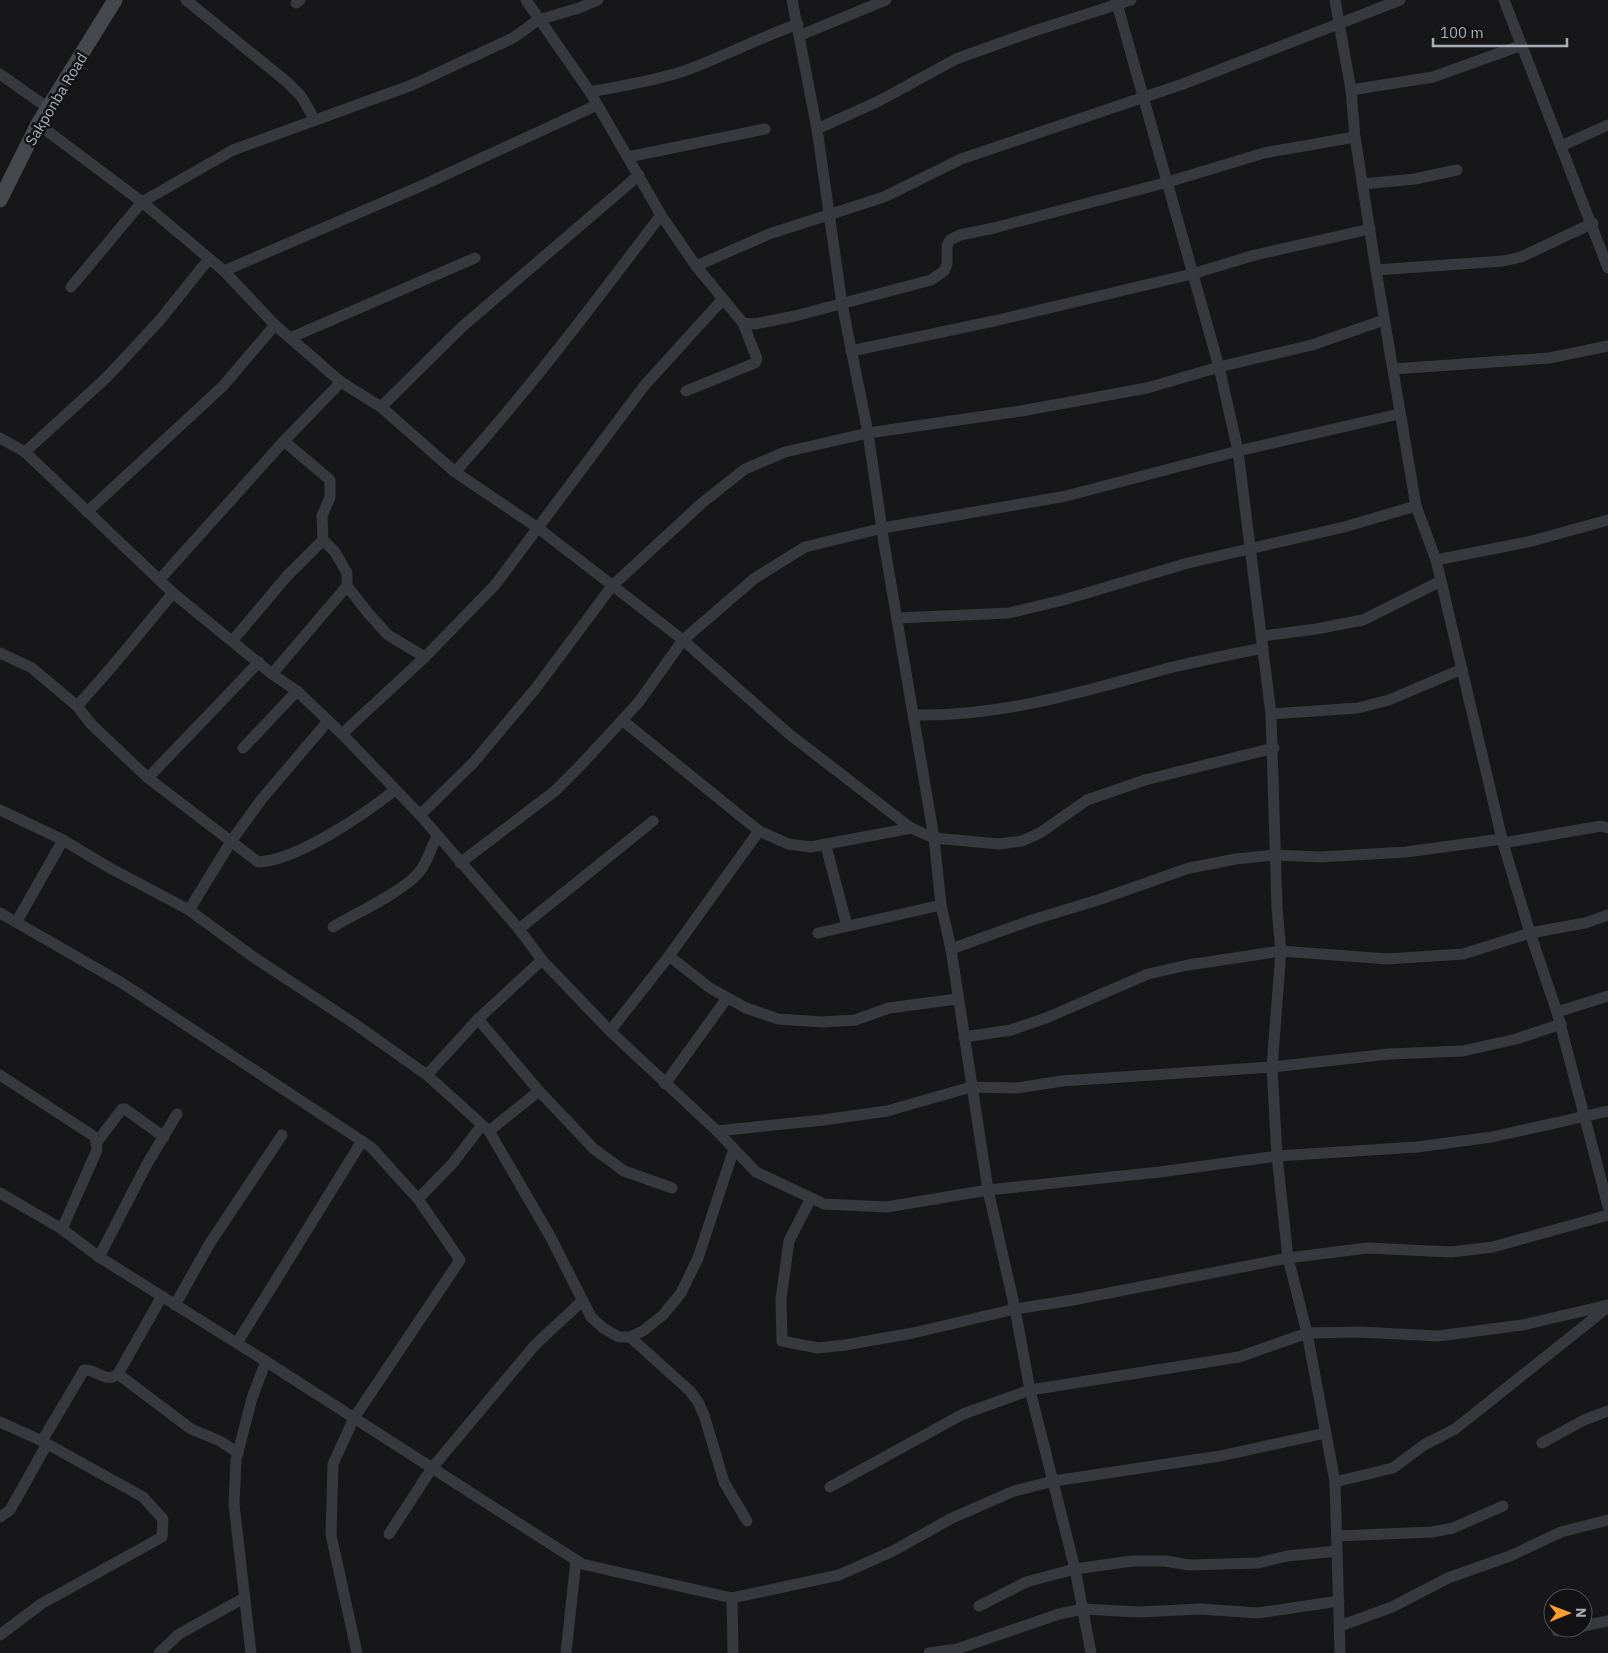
<svg xmlns="http://www.w3.org/2000/svg" width="1608" height="1653" font-family="'IBM Plex Sans',sans-serif">
<style>
.lines{fill:none;stroke-linecap:round;stroke-linejoin:round}
.minor{stroke:#37393e;stroke-width:11}
.secondary{stroke:#45494e;stroke-width:15}
.labels{text-anchor:middle;dominant-baseline:central;stroke-width:5;stroke-linejoin:round;paint-order:stroke}
.street-label{font-size:15px;fill:#a8afb9;stroke:#121214}
</style>
<rect width="100%" height="100%" fill="#171719"/>
<g class="lines">
<g class="minor">
<path d="M186,0L287,82L301,96L315,120"/>
<path d="M526,0L590,92L661,215L696,266L743,323L755,324L795,316L931,280L944,271L947,264V246L950,240L960,235L994,228L1168,182L1264,153L1355,137"/>
<path d="M792,0L817,129L842,304L868,433L884,543L934,838L941,905L951,949L988,1190L1015,1309L1030,1390L1075,1569L1091,1653"/>
<path d="M1116,0L1219,367L1238,451L1271,714L1277,908L1281,951L1272,1067L1277,1156L1288,1258L1307,1333L1335,1482L1340,1653"/>
<path d="M1335,0L1351,90L1355,137L1376,270L1416,506L1436,560L1503,843L1530,933L1557,1012L1608,1206"/>
<path d="M1504,0L1608,268"/>
<path d="M296,3L300,0"/>
<path d="M801,35L886,0"/>
<path d="M0,74L48,108"/>
<path d="M1351,90L1433,77L1522,45"/>
<path d="M590,92C621,86 654,81 684,71C723,57 759,38 798,24"/>
<path d="M38,124L142,202L224,271L275,325L341,382L381,407L455,472L538,528L683,640L789,734L911,828L934,838L999,844L1022,841L1040,833L1087,800L1145,780L1274,748"/>
<path d="M817,129L879,101L956,59L1031,32L1131,0"/>
<path d="M1561,146L1608,125"/>
<path d="M628,157L765,129"/>
<path d="M1363,184L1415,179L1457,170"/>
<path d="M696,266L769,234L884,197L961,159L1183,84L1400,0"/>
<path d="M1376,270L1503,261L1521,257L1593,223"/>
<path d="M224,271L421,186L597,105"/>
<path d="M71,287L142,202L233,150L412,85L513,38L538,20L579,8L598,0"/>
<path d="M290,338L475,258"/>
<path d="M851,351L994,321L1192,274L1255,255L1370,229"/>
<path d="M1393,369L1549,358L1608,346"/>
<path d="M686,391L755,363L757,359L743,323"/>
<path d="M381,407L462,327L639,175"/>
<path d="M0,438L25,452L173,593L272,674L297,691L342,734L420,815L519,929L542,960L610,1031L717,1131L823,1120L887,1111L971,1087L1017,1088L1062,1081L1272,1067L1389,1054L1463,1051L1516,1039L1561,1024"/>
<path d="M284,441L330,480V497L322,516L323,540L335,552L347,573V586L368,613L388,635L425,657"/>
<path d="M25,452L107,377L160,320L208,260"/>
<path d="M455,472C529,390 595,302 661,215"/>
<path d="M87,512L223,386L275,325"/>
<path d="M1436,560L1528,542L1608,520"/>
<path d="M160,579L284,441L341,382"/>
<path d="M898,618L1009,613L1063,600L1188,563L1344,527L1416,506"/>
<path d="M1262,636L1316,629L1363,620L1441,581"/>
<path d="M233,640L287,576L323,540"/>
<path d="M0,653L32,668L77,706L91,724L148,778L258,862C296,861 365,814 395,790"/>
<path d="M272,674L347,586"/>
<path d="M77,706C111,670 141,631 173,593"/>
<path d="M1271,714L1358,708L1389,700L1462,669"/>
<path d="M915,715C1004,717 1088,690 1173,667C1203,660 1233,654 1263,648"/>
<path d="M622,720L759,831"/>
<path d="M342,734L425,657L495,585L644,386L722,300"/>
<path d="M243,748L297,691"/>
<path d="M148,778L259,662"/>
<path d="M0,810L63,840L110,868L189,910L252,956L352,1022L427,1075L478,1019L542,960"/>
<path d="M420,815L473,763L536,688L612,586L702,503L745,469L785,452L868,433L1021,411L1147,388L1219,367L1312,345L1384,320"/>
<path d="M1503,843L1601,826L1608,828"/>
<path d="M826,846L847,926"/>
<path d="M460,863L555,791L580,766L638,703L683,640L755,578L805,547L883,528L1066,496L1238,451L1399,414"/>
<path d="M189,910L232,840L261,800L328,721"/>
<path d="M0,913L122,983L371,1147L418,1199L460,1260L354,1418L333,1464L331,1535L357,1653"/>
<path d="M17,921L63,840"/>
<path d="M333,927C356,913 405,891 420,871C428,861 431,847 437,837"/>
<path d="M519,929L653,821"/>
<path d="M818,933L941,905"/>
<path d="M951,949L1032,920L1101,899L1189,868L1236,859L1275,855L1320,857L1406,852L1502,839"/>
<path d="M669,956L710,988L746,1008L778,1019L823,1022L855,1020L889,1008L957,999"/>
<path d="M1557,1012L1608,996"/>
<path d="M478,1019L539,1091L594,1149L624,1171L672,1188"/>
<path d="M610,1031L669,956L759,831L788,844L811,847L911,828"/>
<path d="M964,1037L1011,1030L1046,1018L1148,974L1188,965L1281,951L1387,959L1463,954L1530,933L1585,923L1608,915"/>
<path d="M0,1075L95,1137L97,1150L62,1229"/>
<path d="M427,1075L489,1131L550,1236L591,1317L603,1328L619,1337H630L643,1331L663,1315L681,1293L698,1258L734,1149"/>
<path d="M665,1084L727,998"/>
<path d="M489,1131L539,1091"/>
<path d="M717,1131L756,1172L824,1204L887,1207L988,1190L1160,1172L1277,1156L1417,1147L1492,1137L1608,1111"/>
<path d="M97,1142L122,1109H125L164,1137"/>
<path d="M0,1193L62,1229L99,1257L259,1357L582,1564L732,1598L839,1575L893,1551L952,1518L1014,1491L1054,1481L1220,1456L1326,1433"/>
<path d="M811,1198L789,1241L781,1299L782,1341L818,1348L845,1345L913,1333L1015,1309L1073,1300L1288,1258L1367,1248L1451,1252L1493,1247L1608,1215"/>
<path d="M418,1199L453,1163L482,1125"/>
<path d="M99,1257L147,1164L177,1114"/>
<path d="M175,1305L210,1243L282,1135"/>
<path d="M630,1337L690,1391L698,1402L704,1415L724,1482L747,1521"/>
<path d="M237,1343L362,1141"/>
<path d="M118,1374L191,1429L220,1441L238,1453"/>
<path d="M0,1422L42,1441L143,1497L163,1519L162,1537L41,1604L0,1635"/>
<path d="M42,1441L84,1370C97,1369 106,1384 118,1374L162,1296"/>
<path d="M1542,1443L1584,1420L1608,1411"/>
<path d="M1335,1482L1393,1468L1424,1445L1455,1429L1608,1307"/>
<path d="M830,1487L963,1414L1030,1390L1239,1357L1307,1333L1359,1332L1438,1336L1522,1325L1608,1305"/>
<path d="M0,1517L10,1510L47,1444"/>
<path d="M389,1534L432,1468L535,1345L582,1301"/>
<path d="M1337,1536L1432,1532L1453,1528L1503,1506"/>
<path d="M732,1598L733,1653"/>
<path d="M979,1606L1026,1582L1075,1569L1132,1561H1165L1189,1565L1258,1563L1287,1556L1337,1551"/>
<path d="M1340,1626L1392,1607L1448,1578L1510,1556L1561,1532L1608,1520"/>
<path d="M1583,1626L1608,1621"/>
<path d="M1557,1631L1571,1628"/>
<path d="M159,1653L179,1634L244,1598"/>
<path d="M251,1653L234,1504L236,1460L252,1398L266,1361"/>
<path d="M566,1653L576,1560"/>
<path d="M929,1653L957,1649L1059,1614L1083,1609L1139,1612L1200,1609L1258,1613L1339,1601"/>
</g>
<path class="secondary" d="M0,200L38,124L115,0"/>
</g>
<g class="labels">
<g class="street-label">
<text transform="translate(56 99) rotate(-59)">Sakponba Road</text>
</g>
</g>
<g transform="translate(1568 1613) rotate(89)"><circle r="24" fill="#121214" stroke="#4e5156"/>
<path d="M0-4L9 19L0 12L-9 19Z" fill="#fc9d2c"/>
<text y="-8" font-size="14" font-weight="bold" text-anchor="middle" fill="#a8afb9">N</text>
</g>
<path d="M1433 38v8h134v-8" fill="none" stroke="#a8afb9" stroke-width="2.5"/>
<text x="1440" y="38" font-size="15" fill="#a8afb9" stroke="#121214" stroke-width="4" paint-order="stroke">100 m</text>
</svg>
